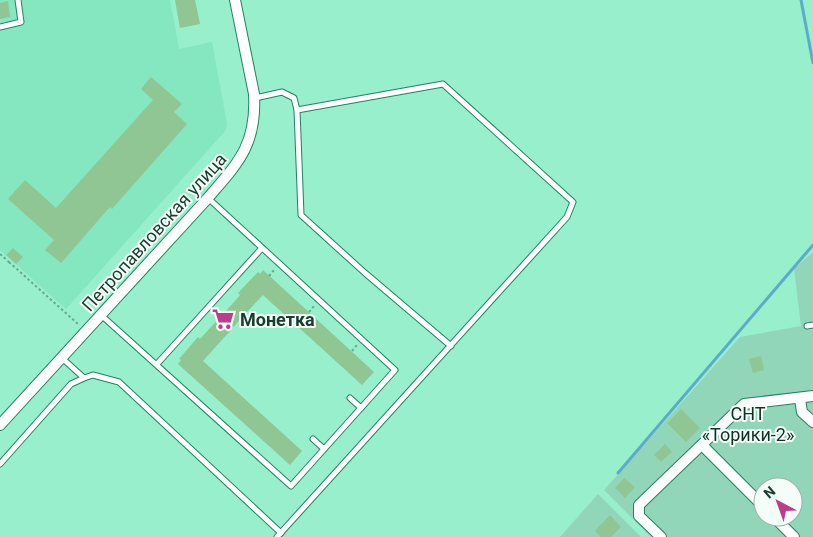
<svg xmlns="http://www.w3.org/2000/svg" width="813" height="537" font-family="Roboto,sans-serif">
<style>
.built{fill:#84e7c0}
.green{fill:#92d6b9;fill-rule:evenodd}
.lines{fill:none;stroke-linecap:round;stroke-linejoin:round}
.stream{stroke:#5baccb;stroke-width:3}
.building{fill:#8fc693}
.service-casing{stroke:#238262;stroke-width:7}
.minor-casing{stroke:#238262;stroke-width:12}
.path{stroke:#66ab8f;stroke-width:2;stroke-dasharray:2.5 2.5;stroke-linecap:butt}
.service{stroke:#fff;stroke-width:5}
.minor{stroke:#fff;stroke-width:10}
.labels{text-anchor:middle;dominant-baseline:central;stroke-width:4;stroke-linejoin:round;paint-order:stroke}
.street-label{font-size:18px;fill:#183e2f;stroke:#f5fdf9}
.poi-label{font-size:18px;font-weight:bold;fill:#183e2f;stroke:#f5fdf9;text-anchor:start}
.park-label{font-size:18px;fill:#0d3225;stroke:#f5fdf9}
</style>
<rect width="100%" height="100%" fill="#97efcb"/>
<path class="built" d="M0,0H170L179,49L212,42L227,124L226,130L66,309L0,250Z"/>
<g class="green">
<path d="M813,252V537H651L604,490L740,337L801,326L794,269ZM763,487H793V517H763Z"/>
<path d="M598,494L641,537H560Z"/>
</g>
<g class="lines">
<g class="stream">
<path d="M801,0L813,63"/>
<path d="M618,473L813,245"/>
</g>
</g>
<g class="building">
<path d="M175,0H195L200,24L180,28Z"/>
<path d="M8,1L10,17L0,19V3Z"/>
<path d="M151,77L182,104L174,112L187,124L112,209L110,207L61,263L45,250L54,240L8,199L25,180L56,208L153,100L141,89Z"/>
<path d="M13,248L23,257L16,264L6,255Z"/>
<path d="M263,270L374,372L362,385L263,295L247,312L203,361L302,451L290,465L178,364L181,360L179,359L198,337L200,339L235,301L240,295L238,293L258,272L260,274Z"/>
<path d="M761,356L764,370L753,373L749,359Z"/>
<path d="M681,409L700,428L686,442L667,423Z"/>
<path d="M665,444L672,452L661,462L654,455Z"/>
<path d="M624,478L635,487L625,498L615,488Z"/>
<path d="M610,515L621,527L611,537H601L595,531Z"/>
</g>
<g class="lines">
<g class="service-casing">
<g id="service">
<path d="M0,27L21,22L18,0"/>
<path d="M255,98L282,92L294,98L297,110"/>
<path d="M101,315L291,486L395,370L208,198"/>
<path d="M807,326L813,325"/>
<path d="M62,358L84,378L93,375L119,382L281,533"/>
<path d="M157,364L262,248"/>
<path d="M350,398L361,408"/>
<path d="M313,439L324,449"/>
<path d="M0,464L71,384L84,378"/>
<path d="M277,537L567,217L573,202L443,84L297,110L301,215L365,273L451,346"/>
</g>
</g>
<g class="minor-casing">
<g id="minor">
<path d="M800,399L802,412L813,422"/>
<path d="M0,425L207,199C238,163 257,145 254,94L235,0"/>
<path d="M702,445L763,506"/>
<path d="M774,517L794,537"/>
<path d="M661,537L639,516V505L744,404L813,396"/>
</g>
</g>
<g class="path">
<path d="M0,254L9,262L11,260"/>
<path d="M9,262L78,324"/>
<path d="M269,276L275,269"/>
<path d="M309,312L315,305"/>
<path d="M352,351L357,345"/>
</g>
<use href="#service" class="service"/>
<use href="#minor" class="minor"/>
</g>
<defs>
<g id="supermarket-bare" transform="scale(1.725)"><path d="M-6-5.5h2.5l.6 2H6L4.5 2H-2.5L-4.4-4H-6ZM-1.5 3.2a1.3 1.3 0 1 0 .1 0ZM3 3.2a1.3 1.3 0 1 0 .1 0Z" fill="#bb3e8c" stroke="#f5fdf9" stroke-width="2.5" paint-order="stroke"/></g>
</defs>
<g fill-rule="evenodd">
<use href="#supermarket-bare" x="223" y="319"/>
</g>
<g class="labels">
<g class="street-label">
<text transform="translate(154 232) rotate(-48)">Петропавловская улица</text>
</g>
<g class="poi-label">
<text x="240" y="319">Монетка</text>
</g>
<g class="park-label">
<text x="748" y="413">СНТ<tspan x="748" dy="21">«Торики-2»</tspan></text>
</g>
</g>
<g transform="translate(778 502) rotate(319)"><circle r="24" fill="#f5fdf9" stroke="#9db1a8"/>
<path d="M0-4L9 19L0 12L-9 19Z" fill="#bb3e8c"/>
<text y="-8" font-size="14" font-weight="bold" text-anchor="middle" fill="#183e2f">N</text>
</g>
</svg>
